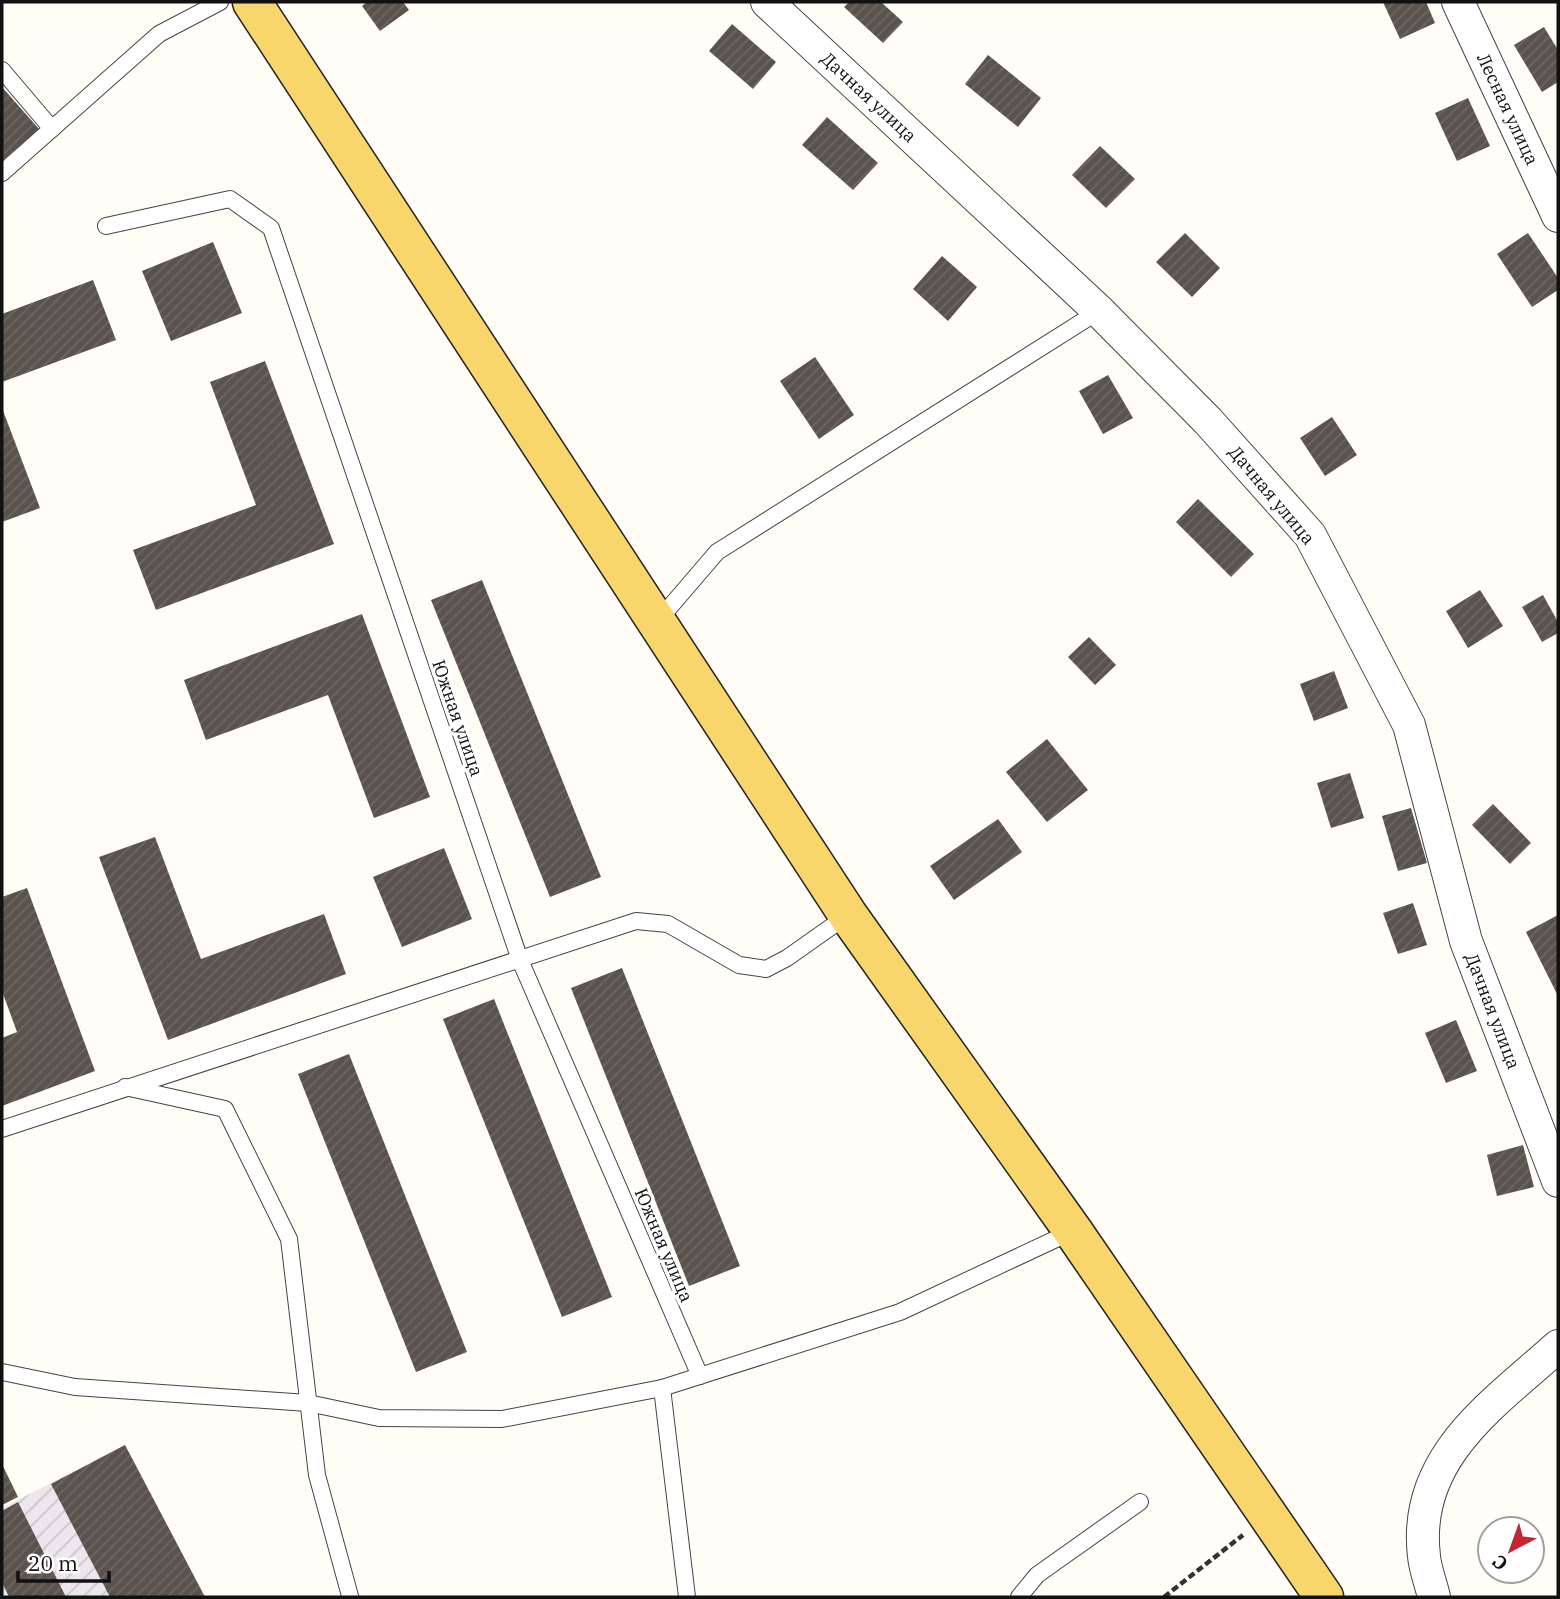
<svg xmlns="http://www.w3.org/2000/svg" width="1560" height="1599" font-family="'IBM Plex Serif',serif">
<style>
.industrial{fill:url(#industrial-furrows)}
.building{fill:url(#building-hatch)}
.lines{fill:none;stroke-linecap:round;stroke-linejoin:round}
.service-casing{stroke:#444;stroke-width:18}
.minor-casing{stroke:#444;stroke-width:34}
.primary-casing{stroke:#222;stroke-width:41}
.path{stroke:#333;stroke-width:4.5;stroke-dasharray:7 3.5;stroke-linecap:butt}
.service{stroke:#fff;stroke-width:16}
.minor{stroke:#fff;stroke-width:32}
.primary{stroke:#f9d66b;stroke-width:38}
.labels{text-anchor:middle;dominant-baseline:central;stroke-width:7;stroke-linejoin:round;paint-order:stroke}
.street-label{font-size:18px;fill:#111;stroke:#fff}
</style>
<defs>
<pattern id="industrial-furrows" width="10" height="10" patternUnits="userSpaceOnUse" patternTransform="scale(1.75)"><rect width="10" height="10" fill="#eee6ef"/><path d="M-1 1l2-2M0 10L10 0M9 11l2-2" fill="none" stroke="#cbc4cc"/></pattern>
<pattern id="building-hatch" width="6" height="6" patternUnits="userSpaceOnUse" patternTransform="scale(1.75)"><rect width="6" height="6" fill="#5a524d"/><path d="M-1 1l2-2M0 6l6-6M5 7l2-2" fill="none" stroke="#6d6662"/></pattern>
</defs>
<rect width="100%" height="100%" fill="#fffdf5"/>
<path class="industrial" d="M125,1445L205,1597H2V1508Z"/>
<g class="building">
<path d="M367,2H403L409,10L380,31L362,6Z"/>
<path d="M849,2H881L903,22L883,43L844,7Z"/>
<path d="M1383,2H1426L1435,23L1400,39Z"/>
<path d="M732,24L776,62L753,89L709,51Z"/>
<path d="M1544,27L1558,50V82L1542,92L1514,45Z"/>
<path d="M988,55L1041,98L1018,127L965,84Z"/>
<path d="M2,87L39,129L2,161Z"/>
<path d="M1468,98L1490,146L1457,161L1435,113Z"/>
<path d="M827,117L878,163L853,190L802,145Z"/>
<path d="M1100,146L1135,179L1106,208L1072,175Z"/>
<path d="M1185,233L1220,268L1192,297L1156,262Z"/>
<path d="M1528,233L1558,278V290L1532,307L1497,254Z"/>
<path d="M213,242L242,313L171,341L142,271Z"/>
<path d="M942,256L977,287L948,321L913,289Z"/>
<path d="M93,280L116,340L2,382V314Z"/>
<path d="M815,357L854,415L819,439L780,381Z"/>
<path d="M265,361L334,544L156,610L133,550L256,505L210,382Z"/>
<path d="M1108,375L1133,418L1103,434L1079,391Z"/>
<path d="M2,408L40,508L2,522Z"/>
<path d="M1332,417L1357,455L1325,476L1300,438Z"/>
<path d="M1198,499L1254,554L1231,577L1176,522Z"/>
<path d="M482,580L601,877L550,897L431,600Z"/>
<path d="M1480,590L1503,626L1468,648L1446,611Z"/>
<path d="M1543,595L1558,622V633L1542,642L1522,607Z"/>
<path d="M362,614L430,797L374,818L328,695L206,740L184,680Z"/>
<path d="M1089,637L1116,665L1095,685L1068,657Z"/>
<path d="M1334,671L1348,708L1314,721L1300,684Z"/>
<path d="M1047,739L1088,790L1047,822L1006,772Z"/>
<path d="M1350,773L1364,818L1331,828L1317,783Z"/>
<path d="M1493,804L1531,843L1510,864L1472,825Z"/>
<path d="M1411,808L1427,863L1398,871L1382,816Z"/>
<path d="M998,819L1022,852L954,900L930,866Z"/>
<path d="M155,837L201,959L324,914L346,974L168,1040L99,857Z"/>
<path d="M444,848L472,919L402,947L373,877Z"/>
<path d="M27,888L95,1071L2,1106V1038L17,1032L2,991V897Z"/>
<path d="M1413,903L1427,945L1398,954L1383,913Z"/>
<path d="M1558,915V996L1526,932Z"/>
<path d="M622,968L740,1266L689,1286L571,988Z"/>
<path d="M494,999L612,1297L562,1317L443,1019Z"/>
<path d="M1456,1020L1477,1071L1446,1083L1425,1033Z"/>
<path d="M349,1054L467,1352L416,1372L298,1074Z"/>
<path d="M1523,1145L1534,1187L1497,1196L1487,1155Z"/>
<path d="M125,1445L205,1597H110L51,1484Z"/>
<path d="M2,1464L18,1497L2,1505Z"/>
<path d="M18,1502L66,1597H9L2,1582V1511Z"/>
</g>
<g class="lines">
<g class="service-casing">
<g id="service">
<path d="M2,70L52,129"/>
<path d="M2,173L159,34L220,2"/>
<path d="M106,226L230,199L271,228L520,960L700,1376"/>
<path d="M657,622L717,552L1099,311"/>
<path d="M125,1087L225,1109L289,1239L317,1475L350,1596"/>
<path d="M2,1129L636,921L668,924L739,965L766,969L787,958L848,915"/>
<path d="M2,1372L75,1387L308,1403L379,1418L502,1419L662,1388L900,1312L1073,1231"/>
<path d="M662,1388L687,1597"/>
<path d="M1019,1597L1037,1575L1140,1502"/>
</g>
</g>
<g class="minor-casing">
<g id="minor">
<path d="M767,2L1099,311L1208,421L1310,535L1409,725L1466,941L1558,1181"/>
<path d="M1458,2L1558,216"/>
<path d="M1434,1597C1431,1584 1425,1569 1424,1556C1412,1457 1494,1404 1558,1346"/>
</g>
</g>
<g class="primary-casing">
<path id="primary" d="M252,2L848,915L1073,1231L1324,1597"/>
</g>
<path class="path" d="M1164,1597L1243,1535"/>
<use href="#service" class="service"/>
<use href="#minor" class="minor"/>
<use href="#primary" class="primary"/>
</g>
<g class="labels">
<g class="street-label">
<text transform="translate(869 97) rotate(43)">Дачная улица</text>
<text transform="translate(1508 109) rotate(65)">Лесная улица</text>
<text transform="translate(1272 495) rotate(50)">Дачная улица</text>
<text transform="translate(458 718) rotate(71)">Южная улица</text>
<text transform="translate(1493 1011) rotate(69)">Дачная улица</text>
<text transform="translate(664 1245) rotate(67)">Южная улица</text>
</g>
</g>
<rect width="1560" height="1599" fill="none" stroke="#111111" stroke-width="7"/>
<g transform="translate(1511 1550) rotate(221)"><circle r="33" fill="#ffffff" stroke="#a0a0a0" stroke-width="2"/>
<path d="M0-5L12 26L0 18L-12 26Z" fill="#c4262e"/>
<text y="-10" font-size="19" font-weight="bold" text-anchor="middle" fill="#111111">С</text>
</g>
<path d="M18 1571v10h91v-10" fill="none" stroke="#111111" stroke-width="3.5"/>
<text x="28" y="1571" font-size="21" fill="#111111" stroke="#ffffff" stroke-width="5" paint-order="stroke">20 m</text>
</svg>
